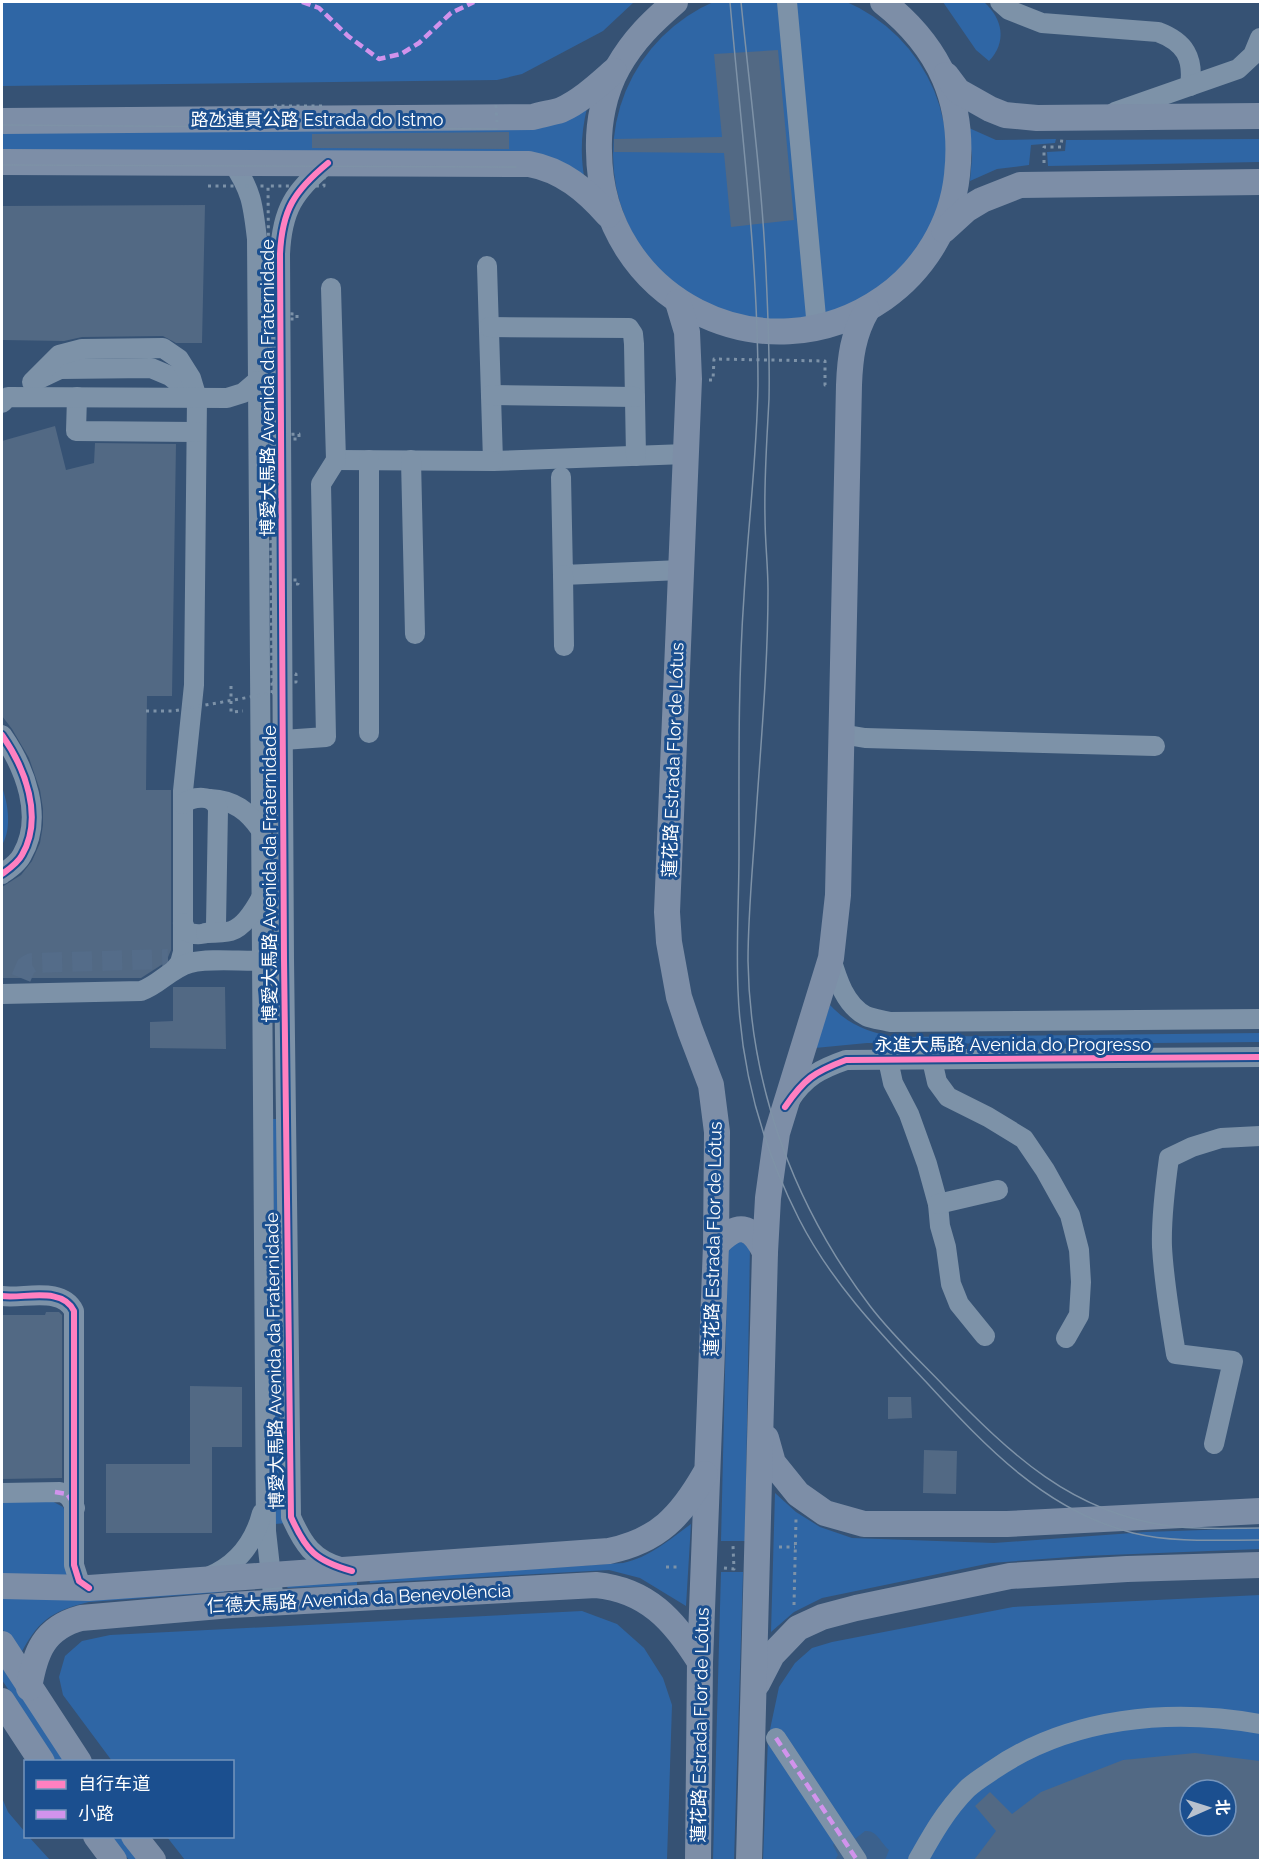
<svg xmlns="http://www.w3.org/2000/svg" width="1262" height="1862" font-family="Raleway,'Noto Sans SC',sans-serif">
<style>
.green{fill:#2f66a5;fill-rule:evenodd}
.water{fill:#3b618d}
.building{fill:#526984;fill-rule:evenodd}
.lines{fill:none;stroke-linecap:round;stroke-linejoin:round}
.minor-tunnel{stroke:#546c89;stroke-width:20;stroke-dasharray:20 10;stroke-linecap:butt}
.path{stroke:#7d92a8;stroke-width:3;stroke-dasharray:3 4.5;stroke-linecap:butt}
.minor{stroke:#7d92a8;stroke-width:20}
.major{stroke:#7d8ea7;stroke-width:26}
.tram{stroke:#7e92a7;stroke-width:1.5}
.path-bridge{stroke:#7d92a8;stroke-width:3;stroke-dasharray:3 4.5;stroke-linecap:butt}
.quiet{stroke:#d193ec;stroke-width:4.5;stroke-dasharray:9 4.5;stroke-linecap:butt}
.cycleway-casing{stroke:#1b4f8f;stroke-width:10}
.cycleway{stroke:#ff80c0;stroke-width:6}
.labels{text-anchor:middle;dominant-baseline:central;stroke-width:6;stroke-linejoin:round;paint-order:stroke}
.street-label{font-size:18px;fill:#fff;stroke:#1b4f8f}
</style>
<rect width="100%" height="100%" fill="#365274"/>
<g class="green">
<circle cx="780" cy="155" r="167"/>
<path d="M2,2H634L603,31L522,74L497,80L2,86Z"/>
<path d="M943,2H984C1003,19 1007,42 989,61L976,50Z"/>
<path d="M587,108C581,133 580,156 585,182L571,173L2,155V127Z"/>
<path d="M969,128L996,140L1056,139L1055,143L1031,145L1029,165L997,169L970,181L972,157Z"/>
<path d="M1260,139V162L1048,166L1047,152L1065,151L1066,140Z"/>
<path d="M2,787C8,804 12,828 2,845Z"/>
<path d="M830,1005C849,1025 868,1032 894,1037L1260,1033V1042L1047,1044L867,1043L815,1048Z"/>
<path d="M273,1119H277L279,1503L287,1523L275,1524Z"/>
<path d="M735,1239L750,1246L745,1541H721L728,1246Z"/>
<path d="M775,1493L796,1512L820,1527L852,1538L994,1543L1146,1532L1260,1528V1549L1083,1556L991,1563L822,1598L794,1612L771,1632Z"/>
<path d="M50,1500L63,1507L66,1513L68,1582L2,1580V1502Z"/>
<path d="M691,1524L686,1606L640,1578L609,1570L370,1583L369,1579L623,1563C650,1557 669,1540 691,1524Z"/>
<path d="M721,1572H743L734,1860H713Z"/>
<path d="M357,1580V1585L288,1588L285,1585Z"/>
<path d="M223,1585L224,1592L89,1602C50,1611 37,1622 19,1657L2,1628V1597Z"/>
<path d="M1260,1595V1860H763L768,1739L779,1687L795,1663L812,1648L832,1642L1013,1607ZM1190,1790H1226V1826H1190Z"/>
<path d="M582,1611L617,1624L644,1648L663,1678L672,1705L667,1860H185L167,1837L232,1836V1762L112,1761L63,1695L59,1677L65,1656L82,1641L110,1635Z"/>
<path d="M2,1660L68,1761H56L2,1680Z"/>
<path d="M2,1798L8,1812L25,1832L26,1836L29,1837L50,1860H2Z"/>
<path d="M111,1837H124L143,1860H129Z"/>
</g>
<path class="water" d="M865,1831C877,1830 880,1842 889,1850L885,1860H835L838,1855L833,1845L838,1839H855Z"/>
<g class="building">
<path d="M778,50L794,220L731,227L724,153L614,152V139L722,137L714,54Z"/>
<path d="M509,132V149L312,148V134Z"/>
<path d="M205,205L202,343H176L163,336L82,337L64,341L2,340V206Z"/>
<path d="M55,426L66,470L94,463L95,443L176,444L172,696H147L146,790H171V950L166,962L141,978H2V887L21,875L32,861L40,843L43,825V809L40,790L29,758L12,729L2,716V441Z"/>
<path d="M173,987H225L226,1049L150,1048V1022L173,1021Z"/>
<path d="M46,1312H59L62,1315V1478L2,1479V1315H45Z"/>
<path d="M190,1386L242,1387V1447H212V1533H106V1464H190Z"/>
<path d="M888,1397H911L912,1418L888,1419Z"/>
<path d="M924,1450L957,1451L956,1494L923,1493Z"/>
<path d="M1195,1753L1260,1761V1860H974L996,1831L975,1806L990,1792L1012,1814L1041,1792L1123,1760ZM1190,1790H1226V1826H1190Z"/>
</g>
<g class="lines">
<path class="minor-tunnel" d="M21,978L26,966L31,963L168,959"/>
<g class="path">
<path d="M1044,163V147H1061L1062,137"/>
<path d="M709,380H713L714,359L825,361V385H828"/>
<path d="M231,686V712L243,711"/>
<path d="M779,1547H795"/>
<path d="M666,1567H681"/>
<path d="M724,1568L734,1569L733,1546H736"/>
<path d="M794,1605L796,1519"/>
</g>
<g class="minor">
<path d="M787,2L817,328"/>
<path d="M1000,2L1009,10L1042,23L1158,32C1185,42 1194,58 1190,86"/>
<path d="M1115,112L1238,69L1253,55L1260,38"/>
<path d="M232,162C252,191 253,205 257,239L266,1531L274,1603"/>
<path d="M328,163C294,191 282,210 280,254L284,959L291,1517C303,1544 313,1560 343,1568"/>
<path d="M487,266L493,461L686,454"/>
<path d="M489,327L629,328L633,334L634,344L636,456"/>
<path d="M39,379L60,369L151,368L170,376L197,398"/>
<path d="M32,382L59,355L82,349L163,348L179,359L191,378L197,398L194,685L183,791V952L180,963L175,969"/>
<path d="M491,395L635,397"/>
<path d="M77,397L76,431L196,432"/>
<path d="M2,403L8,397L227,398L243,393L257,381"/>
<path d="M336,460L493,461"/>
<path d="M369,460V733"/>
<path d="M411,460L415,634"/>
<path d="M561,477L563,575L681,570"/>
<path d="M563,575L564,646"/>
<path d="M841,734L865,738L1155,746"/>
<path d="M2,735C25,768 44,817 22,855C18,863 9,869 2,874"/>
<path d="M283,740L326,737L321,484L336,460L331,288"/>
<path d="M210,799C234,800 248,811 261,830"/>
<path d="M183,923L186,931C194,936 207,935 215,929L216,925L218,809C214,794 193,796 183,804"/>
<path d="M206,933C214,933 224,933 231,931C244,927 255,909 261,898"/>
<path d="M831,958C837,979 845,1005 866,1016C873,1019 883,1020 890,1022L1260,1019"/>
<path d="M2,994L141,991C159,985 171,968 190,963C214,957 249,963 275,960"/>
<path d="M888,1060L893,1083L909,1114L927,1164L938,1204L940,1226L946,1247L951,1284L959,1304L985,1336"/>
<path d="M932,1060L937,1082L948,1097L988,1117L1024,1139L1045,1170L1070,1215L1079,1250L1081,1282L1079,1315L1066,1338"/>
<path d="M790,1100C805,1077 820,1069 846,1060L1260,1057"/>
<path d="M938,1204L998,1190"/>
<path d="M2,1296C24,1299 62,1286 74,1311V1565L79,1581L89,1588"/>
<path d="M1214,1444L1233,1361L1176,1354C1170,1318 1164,1283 1162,1247C1161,1218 1165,1187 1169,1158L1192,1147L1221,1138L1260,1136"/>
<path d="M2,1493L60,1492C70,1495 71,1499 75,1508"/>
<path d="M208,1577C237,1565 254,1544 262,1513"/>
<path d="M776,1738L857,1860"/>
<path d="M918,1860C932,1835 946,1810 967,1789C974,1782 984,1776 993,1770C1070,1717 1170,1708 1260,1724"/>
</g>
<g class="major">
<path d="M675,2C652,22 634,39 618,67C604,92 598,123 599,151C600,299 764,382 884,298C924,270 952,224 957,175C965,102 940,47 883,2"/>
<path d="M946,75L958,91L990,109L1005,115L1037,118L1260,116"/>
<path d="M2,121L533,117C542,114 552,113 561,110C581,101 598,85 614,71"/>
<path d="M2,162L529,164C562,170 586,190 608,215"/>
<path d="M944,230L967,209L982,200L1020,185L1260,182"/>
<path d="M678,302L687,332L689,379L667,912L669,942L679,997L690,1030L711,1085L717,1132L716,1245L700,1662L698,1860"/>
<path d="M716,1245C737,1222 751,1224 765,1252"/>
<path d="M766,1438L773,1463L798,1494L825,1513L864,1524H1007L1260,1511"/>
<path d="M2,1586L89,1588L609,1551C658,1541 681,1516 705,1474"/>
<path d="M2,1644L79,1762"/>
<path d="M757,1684L772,1655L798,1628L822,1617L856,1608L1010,1576L1127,1569L1260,1565"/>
<path d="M29,1688C35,1652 44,1628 81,1618L231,1605L596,1585C647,1590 674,1620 700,1662"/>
<path d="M2,1701L42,1762"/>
<path d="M96,1836L114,1860"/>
<path d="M134,1836L153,1860"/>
<path d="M749,1860L765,1252L768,1198L777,1133L831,958L838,895L849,385C850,358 853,334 867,310"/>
</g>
<g class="tram">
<path d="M730,2C741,129 758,257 758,385C757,456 748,526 744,596C738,681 739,767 739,853C739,898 736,944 738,990C741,1070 763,1148 799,1219C831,1282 880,1333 928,1384C986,1447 1046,1511 1133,1533C1174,1543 1218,1540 1260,1540"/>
<path d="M741,2C750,92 762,182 766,272C768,315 770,357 769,399C767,439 764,478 765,517C765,542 768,566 768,590C768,665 761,741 756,816C753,865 748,913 748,961C750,1087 794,1206 870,1306C892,1335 919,1360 944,1386C1011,1454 1071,1513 1170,1526C1200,1530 1231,1528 1260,1528"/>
<path d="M2,125L497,129"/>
<path d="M2,165L516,167"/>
</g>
<g class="path-bridge">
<path d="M496,105L497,122"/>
<path d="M274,106H322V122"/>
<path d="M208,186H268"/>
<path d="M268,313L297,314V319H280"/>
<path d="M269,435L299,434V439H281"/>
<path d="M271,580H298V584L282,585"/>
<path d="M272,683L296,682V674H283"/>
<path d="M146,711H173L272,693L268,186H324V173"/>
</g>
<g class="quiet">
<path d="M302,2L319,8L348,36L379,59L401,54L419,43L451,13L474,2"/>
<path d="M55,1492L67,1494L73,1503"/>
<path d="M776,1738L857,1860"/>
</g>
<g class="cycleway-casing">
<g id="cycleway">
<path d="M328,163C294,191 282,210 280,254L284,959L291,1517C306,1551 316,1561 352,1571"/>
<path d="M2,735C25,768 44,817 22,855C18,863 9,869 2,874"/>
<path d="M785,1107C804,1079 814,1072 846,1060L1260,1057"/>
<path d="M2,1296C24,1299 62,1286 74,1311V1565L79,1581L89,1588"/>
</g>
</g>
<use href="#cycleway" class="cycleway"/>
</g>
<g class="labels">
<g class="street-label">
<text x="317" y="119">路氹連貫公路 Estrada do Istmo</text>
<text transform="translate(267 388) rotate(-90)">博愛大馬路 Avenida da Fraternidade</text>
<text transform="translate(673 760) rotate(-88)">蓮花路 Estrada Flor de Lótus</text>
<text transform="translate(269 874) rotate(-90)">博愛大馬路 Avenida da Fraternidade</text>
<text x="1013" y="1044">永進大馬路 Avenida do Progresso</text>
<text transform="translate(713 1239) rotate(-89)">蓮花路 Estrada Flor de Lótus</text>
<text transform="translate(274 1361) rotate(-91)">博愛大馬路 Avenida da Fraternidade</text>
<text transform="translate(359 1598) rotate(-3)">仁德大馬路 Avenida da Benevolência</text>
<text transform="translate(700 1725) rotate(-89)">蓮花路 Estrada Flor de Lótus</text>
</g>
</g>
<rect width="1262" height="1862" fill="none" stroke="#ffffff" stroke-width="6"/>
<rect x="24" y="1760" width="210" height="78" fill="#1b4f8f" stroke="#7695bc" stroke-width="1.5"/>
<rect x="36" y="1780" width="30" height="9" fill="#ff80c0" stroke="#7695bc" stroke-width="1.5"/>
<text x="78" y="1790" font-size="18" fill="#ffffff">自行车道</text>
<rect x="36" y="1810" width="30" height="9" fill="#d193ec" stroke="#7695bc" stroke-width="1.5"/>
<text x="78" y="1820" font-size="18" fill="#ffffff">小路</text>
<g transform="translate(1208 1808) rotate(87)"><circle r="28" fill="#1b4f8f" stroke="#7695bc" stroke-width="1.5"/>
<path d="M0-4.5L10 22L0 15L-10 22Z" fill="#b9c2ce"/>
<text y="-9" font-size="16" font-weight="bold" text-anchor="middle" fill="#ffffff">北</text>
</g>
</svg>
